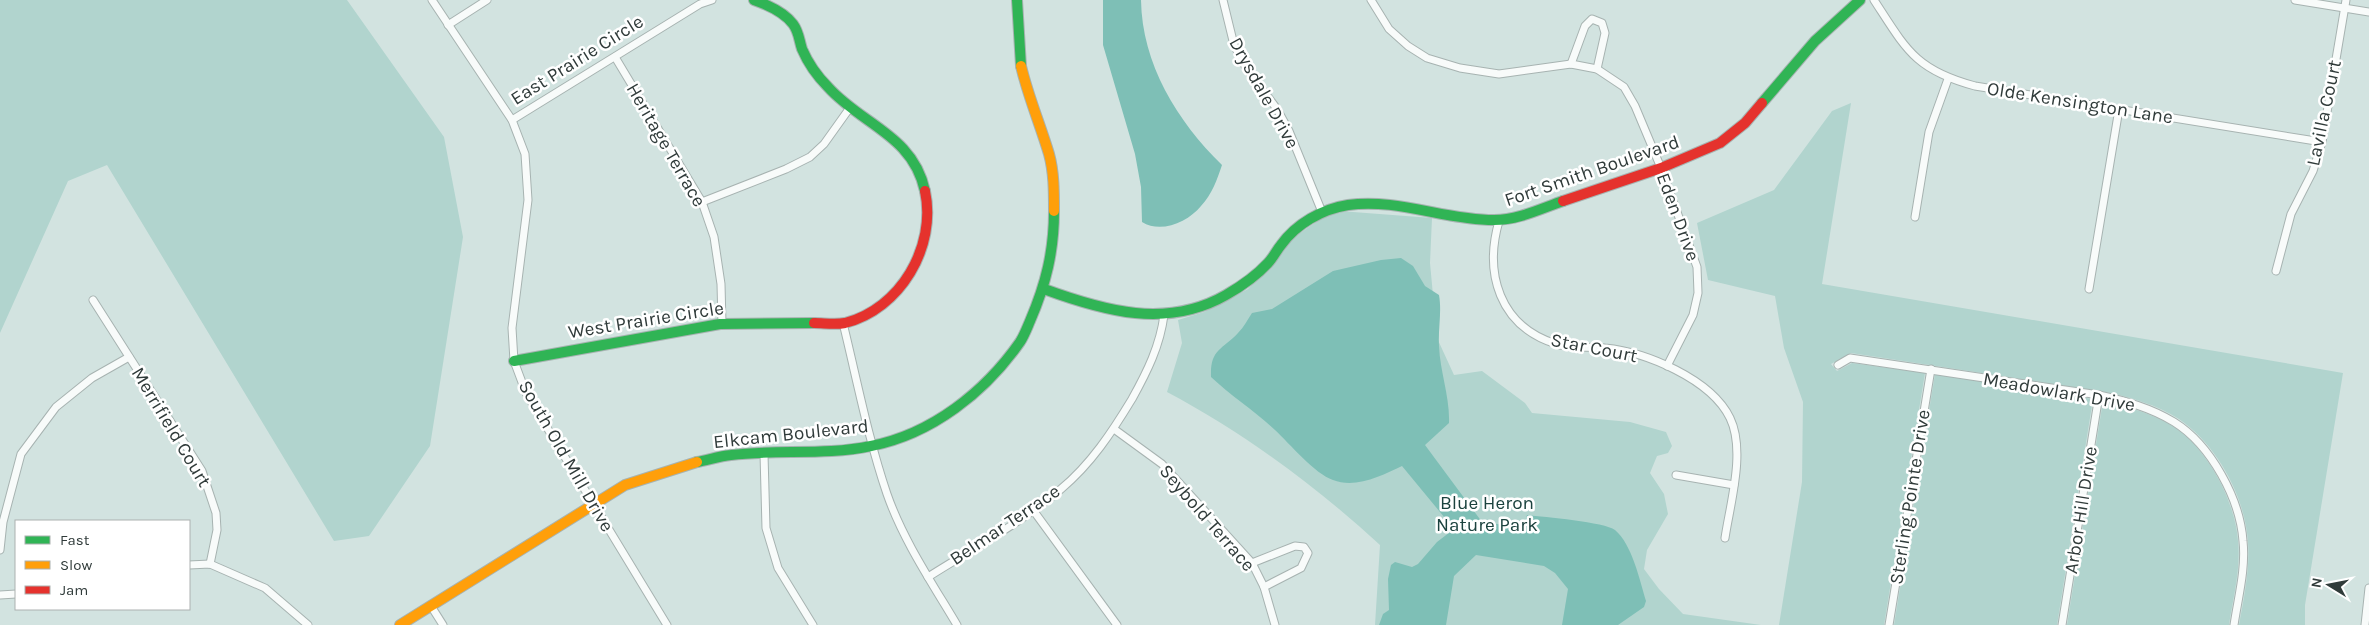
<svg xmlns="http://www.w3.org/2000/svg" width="2369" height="625" font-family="Karla,sans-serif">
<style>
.green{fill:#b1d4ce}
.water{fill:#7ebfb6}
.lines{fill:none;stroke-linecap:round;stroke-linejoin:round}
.street-casing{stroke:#a7b3b1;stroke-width:9}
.fast-casing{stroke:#a7b3b1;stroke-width:12}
.slow-casing{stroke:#a7b3b1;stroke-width:12}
.jam-casing{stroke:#a7b3b1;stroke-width:12}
.street{stroke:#f8fbfa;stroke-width:7}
.fast{stroke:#30b455;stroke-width:10}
.slow{stroke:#ff9f0a;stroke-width:10}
.jam{stroke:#e5322d;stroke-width:10}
.labels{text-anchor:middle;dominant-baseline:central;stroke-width:5;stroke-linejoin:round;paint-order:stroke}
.street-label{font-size:19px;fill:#303b3a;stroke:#fff}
.park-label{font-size:19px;fill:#1b423e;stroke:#fff}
</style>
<rect width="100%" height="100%" fill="#d2e3e0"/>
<g class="green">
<path d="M0,0H347L444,137L463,237L430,446L369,536L334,541L107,165L68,181L0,333Z"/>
<path d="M1851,103L1822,284L2343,373L2305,605V625H2239C2244,598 2250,569 2248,542C2245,496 2217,445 2179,419C2157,405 2130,397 2105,392L1851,353L1831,364L1837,371L1852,363L1925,373L1884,625H1779L1802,482L1803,402L1784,348L1775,296L1708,280L1697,223L1774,190L1832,111Z"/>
<path d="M1340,211L1432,218L1430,263L1437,338L1454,375L1482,371L1525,403L1532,413L1630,422L1666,432L1672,446L1668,453L1657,456L1650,473L1664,494L1668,514L1647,550L1644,569L1659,589L1683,614L1761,625H1375L1380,545C1316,486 1244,433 1167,392L1182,343L1178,320L1204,312L1248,289L1293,238L1319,220Z"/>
<path d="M1935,374L2093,399L2057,625H1894Z"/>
<path d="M2103,401C2127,406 2150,413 2171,425C2207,447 2235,500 2238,541C2241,569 2233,598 2229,625H2067Z"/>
</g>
<g class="water">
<path d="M1103,0H1141C1142,64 1177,121 1222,165C1217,180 1212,194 1201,206C1188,222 1161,234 1142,222L1141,187L1135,154L1103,45Z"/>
<path d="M1401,258L1413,266L1425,286L1439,295C1442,312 1438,328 1439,346C1440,372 1450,397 1449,423L1425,445L1482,522L1519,527L1524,525L1527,515C1544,517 1605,522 1615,530C1632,544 1640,581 1646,601L1644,607L1618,625H1562L1568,589L1555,573L1544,566L1476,555L1454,576L1446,625H1379L1383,614L1389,610L1388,579L1391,565L1395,562L1412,567L1418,564L1437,542L1454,529L1402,466C1383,475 1356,489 1333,480C1315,474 1290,444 1275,430C1255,411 1231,396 1211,377C1210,349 1222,350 1238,333C1244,327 1248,319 1252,313L1272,309L1333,271L1381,260Z"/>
</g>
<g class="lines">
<g class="street-casing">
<g id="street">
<path d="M432,0L512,120L525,154L528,200L512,328L514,361L526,393L667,625"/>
<path d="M1223,0L1234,45L1245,66L1277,109L1289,131L1322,212"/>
<path d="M1371,0L1389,29L1408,46L1427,58L1460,68L1499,74L1571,64L1597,69L1624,87L1635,106L1661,168L1697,267L1698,293L1693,315L1667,366"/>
<path d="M1874,0C1906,49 1915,70 1975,86L2322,142"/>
<path d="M2295,0L2369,12"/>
<path d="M448,25L487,0"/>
<path d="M615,57L702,202L714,237L721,284L722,323"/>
<path d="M1571,64L1585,26L1592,19L1602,23L1605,33L1597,69"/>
<path d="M512,120L700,4L712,0"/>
<path d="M702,202L786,169L810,157L824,144L849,109"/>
<path d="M1915,217L1929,132L1948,79"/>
<path d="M1499,221C1484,273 1499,326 1556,344C1571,349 1589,346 1605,348C1646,352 1711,379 1730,418C1746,451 1730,504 1725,538"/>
<path d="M2276,271L2291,214L2313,171L2322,142L2346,0"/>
<path d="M2089,289L2119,109"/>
<path d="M93,300L202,471L216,513L217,530L210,564"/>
<path d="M843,323C857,380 868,438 887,494C903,540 932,583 957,625"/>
<path d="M1838,365L1850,358L2099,395C2126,401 2151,408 2174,422C2211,445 2240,499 2243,541C2246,569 2238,598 2234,625"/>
<path d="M1114,429L1162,464L1252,563L1264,587L1275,625"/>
<path d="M764,454L766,528L778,568L813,625"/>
<path d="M1676,475L1734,485"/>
<path d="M1033,510L1117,625"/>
<path d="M0,550L3,522L21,454L56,407L92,378L129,357"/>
<path d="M1252,563L1295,546L1304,547L1308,553L1301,568L1264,587"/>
<path d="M189,565L210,564L265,588L308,625"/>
<path d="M928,577C972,549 1021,523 1061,489C1091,464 1112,432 1132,399C1147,372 1160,346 1164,315"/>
<path d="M0,595L16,594"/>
<path d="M431,606L443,625"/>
<path d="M1889,625L1931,369"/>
<path d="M2062,625L2099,395"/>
<path d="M2365,625L2369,588"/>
</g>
</g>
<g class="fast-casing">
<g id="fast">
<path d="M754,0C768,5 784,12 793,24C799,32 799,40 802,49C808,63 817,76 828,87C862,125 913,135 925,191"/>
<path d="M1017,0L1021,66"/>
<path d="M1762,103L1815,41L1860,0"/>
<path d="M1044,289C1104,311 1167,329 1226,295C1240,287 1256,276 1268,263C1273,258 1276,251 1281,245C1296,224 1322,209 1348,205C1397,198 1445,220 1494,220C1518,220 1540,209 1563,201"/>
<path d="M514,361L720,324L814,323"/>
<path d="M697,462C708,460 720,456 731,455C777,449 825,456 871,446C932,434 985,392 1020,342C1024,336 1027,328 1030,321C1046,284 1054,251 1054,211"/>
</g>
</g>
<g class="slow-casing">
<g id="slow">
<path d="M1021,66C1028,96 1040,124 1049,154C1054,172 1054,192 1054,211"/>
<path d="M400,625L625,485L697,462"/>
</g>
</g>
<g class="jam-casing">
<g id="jam">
<path d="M1563,201L1661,168L1720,143L1745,123L1762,103"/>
<path d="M814,323C824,323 835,325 845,323C900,309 937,247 925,191"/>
</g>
</g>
<use href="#street" class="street"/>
<use href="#fast" class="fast"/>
<use href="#slow" class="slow"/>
<use href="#jam" class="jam"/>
</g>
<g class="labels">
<g class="street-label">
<text transform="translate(577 60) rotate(-32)">East Prairie Circle</text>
<text transform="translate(1264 93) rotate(61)">Drysdale Drive</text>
<text transform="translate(2080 103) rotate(9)">Olde Kensington Lane</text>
<text transform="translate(2324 113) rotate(-78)">Lavilla Court</text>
<text transform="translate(666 145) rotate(60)">Heritage Terrace</text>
<text transform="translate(1592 171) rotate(-19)">Fort Smith Boulevard</text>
<text transform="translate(1678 217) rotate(70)">Eden Drive</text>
<text transform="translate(646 320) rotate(-9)">West Prairie Circle</text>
<text transform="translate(1594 348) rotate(11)">Star Court</text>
<text transform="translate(2059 392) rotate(10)">Meadowlark Drive</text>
<text transform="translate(171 427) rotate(59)">Merrifield Court</text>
<text transform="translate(791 434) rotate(-6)">Elkcam Boulevard</text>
<text transform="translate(566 456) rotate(60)">South Old Mill Drive</text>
<text transform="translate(1910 497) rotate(-81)">Sterling Pointe Drive</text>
<text transform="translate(2081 510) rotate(-81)">Arbor Hill Drive</text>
<text transform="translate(1207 518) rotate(49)">Seybold Terrace</text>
<text transform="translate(1005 525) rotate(-34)">Belmar Terrace</text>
</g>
<g class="park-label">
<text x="1487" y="503">Blue Heron<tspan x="1487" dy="22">Nature Park</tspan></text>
</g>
</g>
<rect x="15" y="520" width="175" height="90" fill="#ffffff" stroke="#acb1b0"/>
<rect x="25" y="536" width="25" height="8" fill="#30b455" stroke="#acb1b0"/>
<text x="60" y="545" font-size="15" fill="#303b3a">Fast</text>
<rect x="25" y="561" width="25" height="8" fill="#ff9f0a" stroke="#acb1b0"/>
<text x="60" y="570" font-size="15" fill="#303b3a">Slow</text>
<rect x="25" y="586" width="25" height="8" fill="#e5322d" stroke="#acb1b0"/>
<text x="60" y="595" font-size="15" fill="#303b3a">Jam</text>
<g transform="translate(2329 585) rotate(280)" stroke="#ffffff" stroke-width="4" paint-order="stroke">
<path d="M0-4L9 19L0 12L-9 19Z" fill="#303b3a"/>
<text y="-8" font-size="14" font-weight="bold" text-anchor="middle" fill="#303b3a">N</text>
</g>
</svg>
